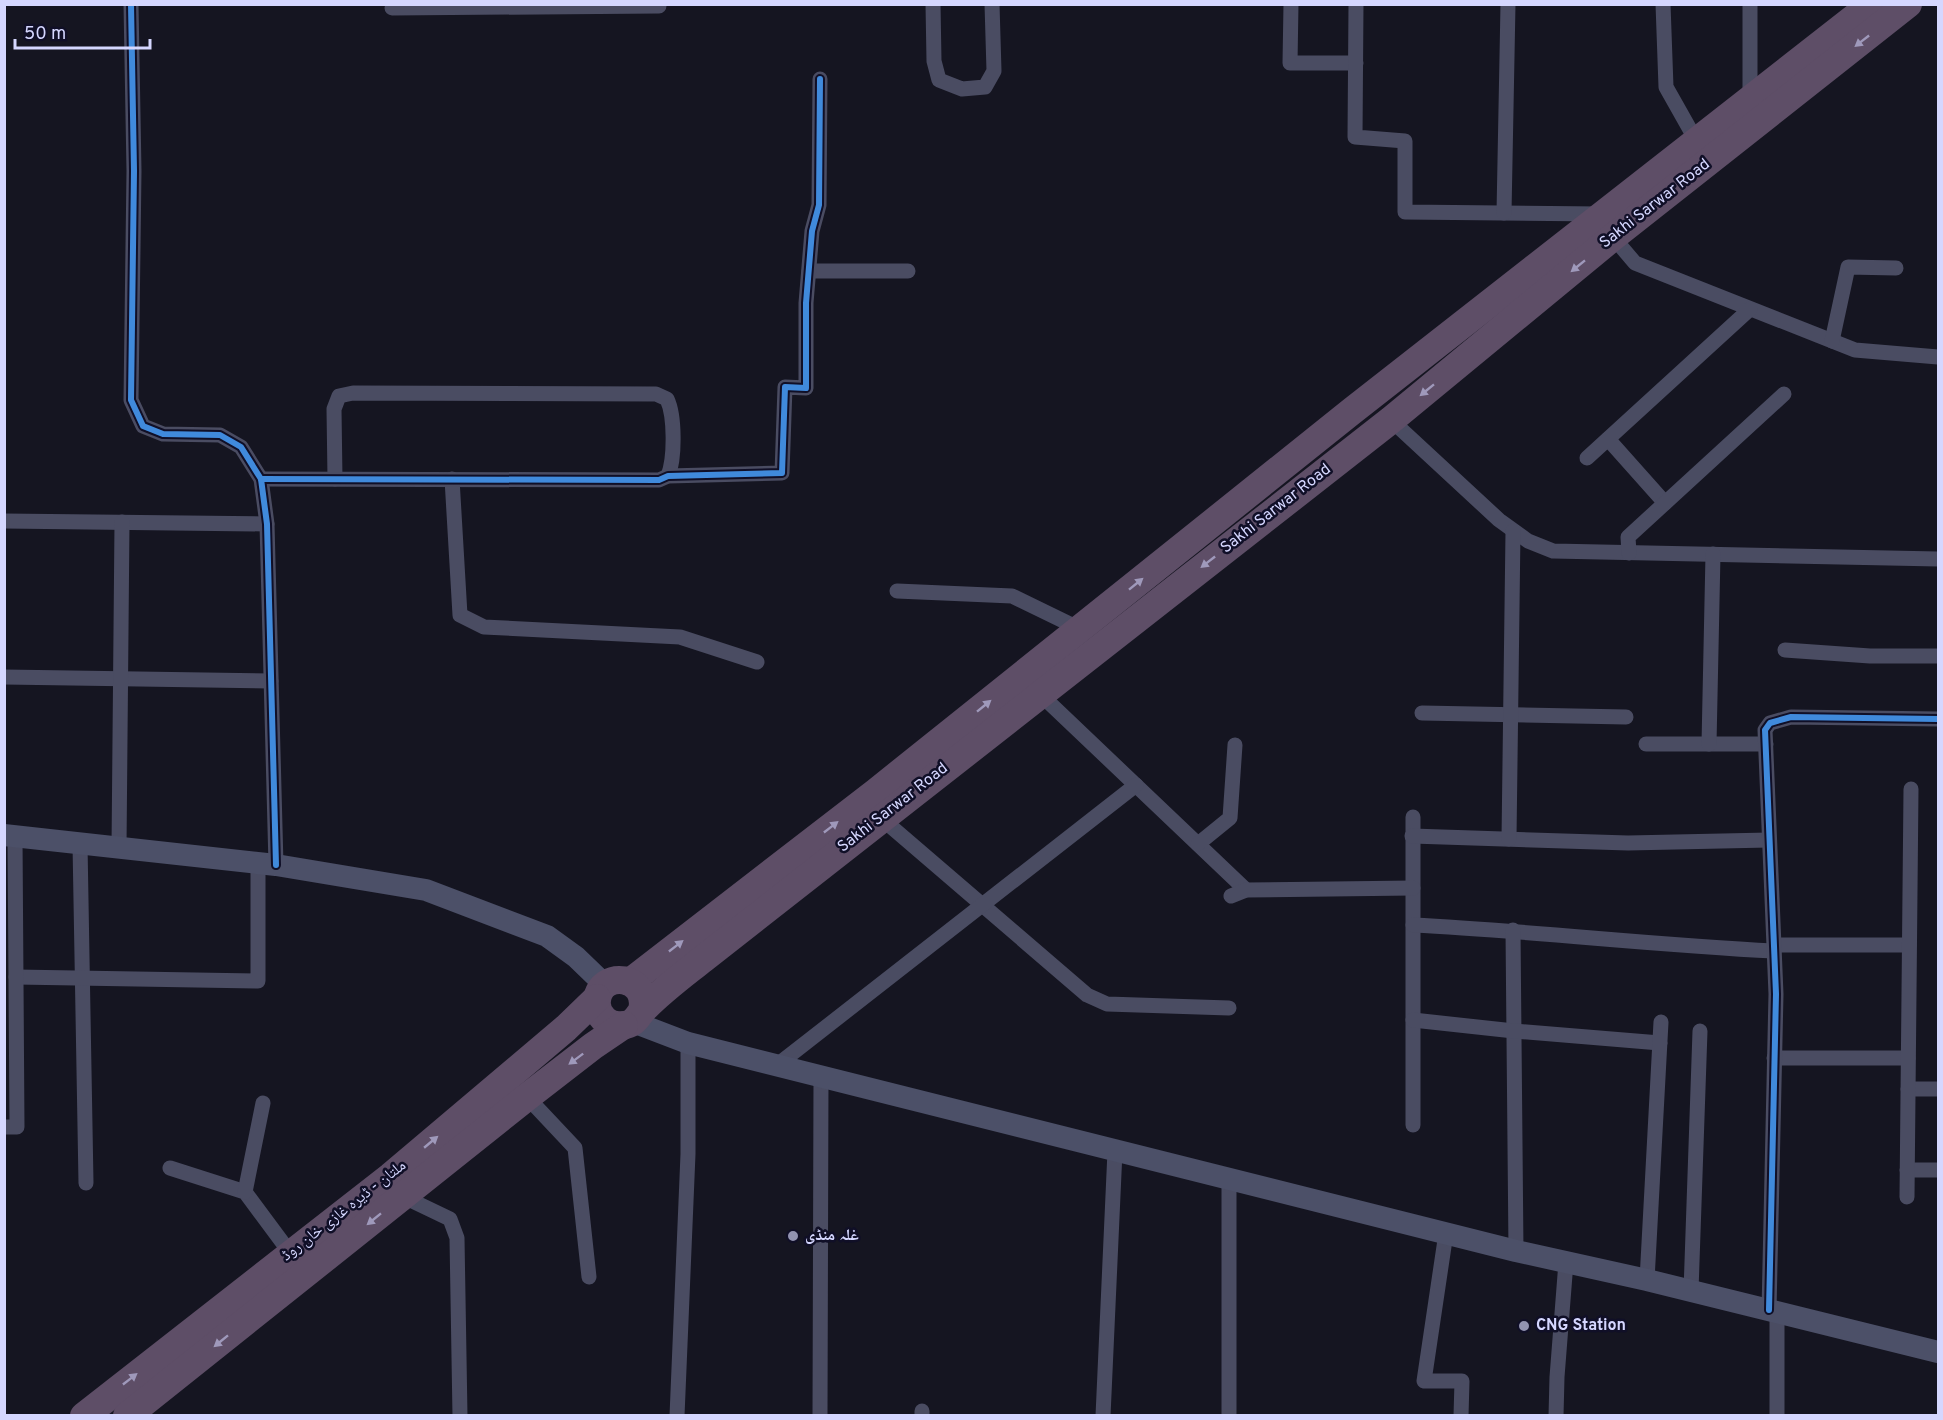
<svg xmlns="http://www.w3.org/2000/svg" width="1943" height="1420" font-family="Overpass,'Noto Naskh Arabic',sans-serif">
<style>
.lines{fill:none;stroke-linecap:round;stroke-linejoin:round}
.street{stroke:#4a4c62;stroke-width:15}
.secondary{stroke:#4c5068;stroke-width:22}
.highway{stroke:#5e4e67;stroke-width:28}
.cycleway-casing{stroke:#100f27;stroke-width:10}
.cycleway{stroke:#408adc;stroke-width:6}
.oneway{fill:#9f99bb}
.poi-dot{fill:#9293b1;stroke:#100f27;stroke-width:2}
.labels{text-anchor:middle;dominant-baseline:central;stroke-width:5;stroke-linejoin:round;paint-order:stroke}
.street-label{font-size:16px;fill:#d5d7ff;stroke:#100f27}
.poi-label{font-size:16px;font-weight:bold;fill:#d5d7ff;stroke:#100f27;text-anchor:start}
</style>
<rect width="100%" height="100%" fill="#151521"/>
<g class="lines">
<g class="street">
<path d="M131,4L134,171L131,400L143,426L163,434L220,435L241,447L261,479L267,524L276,865"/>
<path d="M933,4L934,61L939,80L962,89L985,87L994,71L992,4"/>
<path d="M1291,4L1290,63H1356"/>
<path d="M1356,4L1355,137L1405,141V212L1601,214"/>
<path d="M1663,4L1666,87L1697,142"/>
<path d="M1750,4V100"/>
<path d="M392,8L659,6"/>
<path d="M1504,213L1508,4"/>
<path d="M1613,237L1635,263L1855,350L1938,357"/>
<path d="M809,271H908"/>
<path d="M1832,341L1848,267L1896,268"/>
<path d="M1391,420L1499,520L1528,541L1553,551L1938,559"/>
<path d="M1608,439L1665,503"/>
<path d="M1587,458L1750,309"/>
<path d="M261,479L659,480L668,476L782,473L785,387L806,388V303L812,231L819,205L820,79"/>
<path d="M335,479L334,409L339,396L353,393L656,394L667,399C675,416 675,458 668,476"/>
<path d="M452,479L460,615L484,627L680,637L757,662"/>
<path d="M4,521L267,524"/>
<path d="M1629,553L1628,537L1784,394"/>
<path d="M897,591L1012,596L1080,629"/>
<path d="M1785,650L1870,656H1938"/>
<path d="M4,677L271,681"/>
<path d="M1039,693L1246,890"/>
<path d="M1422,713L1626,717"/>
<path d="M1646,744H1766"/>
<path d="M1709,744L1713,554"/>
<path d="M1413,817V1125"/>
<path d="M881,818L1087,995L1107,1004L1229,1008"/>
<path d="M1412,836L1628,843L1769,840"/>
<path d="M1509,839L1513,531"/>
<path d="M80,844L86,1183"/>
<path d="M1198,844L1230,818L1235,745"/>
<path d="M119,848L122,522"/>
<path d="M1231,896L1246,890L1413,888"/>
<path d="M1413,925C1533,931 1653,945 1774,951"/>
<path d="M1513,930L1516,1251"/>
<path d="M1774,945H1909"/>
<path d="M16,977L258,981V863"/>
<path d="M1413,1020L1514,1031L1660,1043"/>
<path d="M1774,1058H1908"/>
<path d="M776,1066L1136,785"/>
<path d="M1908,1089H1938"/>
<path d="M527,1097L575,1148L589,1277"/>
<path d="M4,1127H17L15,837"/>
<path d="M170,1168L245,1192L291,1254"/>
<path d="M1907,1170H1938"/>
<path d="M245,1192L263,1103"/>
<path d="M402,1196L450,1219L457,1238L460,1416"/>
<path d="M1907,1197L1911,789"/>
<path d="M1446,1233L1424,1381H1462L1461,1416"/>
<path d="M1647,1280L1661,1022"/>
<path d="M1691,1291L1700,1031"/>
<path d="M1769,1310L1776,994L1765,730L1770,723L1791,717L1938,719"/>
<path d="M922,1411V1416"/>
<path d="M677,1416L688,1154V1043"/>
<path d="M820,1416L821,1077"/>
<path d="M1103,1416L1115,1151"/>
<path d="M1229,1416V1179"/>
<path d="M1556,1416L1557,1377L1566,1262"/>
<path d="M1777,1416V1312"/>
</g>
<g class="secondary">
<path d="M4,835L276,865L426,890L547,936L576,957L605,985"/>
<path d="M633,1022L688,1043L1516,1251L1647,1280L1938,1352"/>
</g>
<g class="highway">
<path d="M630,982L876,792L1352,411L1872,4"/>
<path d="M642,1011C650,975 601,969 597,1000C596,1007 599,1015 605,1020C612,1026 623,1027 631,1023C637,1020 639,1014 643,1010C661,991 683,975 703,959L1391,420L1613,237L1908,4"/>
<path d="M84,1416L391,1176L566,1028L597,998"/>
<path d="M127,1416L527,1097L593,1046L624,1025"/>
</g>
<g class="cycleway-casing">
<g id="cycleway">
<path d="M131,4L134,171L131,400L143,426L163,434L220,435L241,447L261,479L267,524L276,865"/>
<path d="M261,479L659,480L668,476L782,473L785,387L806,388V303L812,231L819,205L820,79"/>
<path d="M1769,1310L1776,994L1765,730L1770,723L1791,717L1938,719"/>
</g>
</g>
<use href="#cycleway" class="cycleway"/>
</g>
<defs><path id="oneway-solid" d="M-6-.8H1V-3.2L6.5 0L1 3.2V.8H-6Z" transform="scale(1.5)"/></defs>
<g class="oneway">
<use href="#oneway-solid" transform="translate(1862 41) rotate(142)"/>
<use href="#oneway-solid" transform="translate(1578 266) rotate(141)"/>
<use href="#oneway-solid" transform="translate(1427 390) rotate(141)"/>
<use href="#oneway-solid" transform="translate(1208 562) rotate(142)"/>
<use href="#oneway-solid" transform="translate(1136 584) rotate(-39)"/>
<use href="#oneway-solid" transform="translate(984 706) rotate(-39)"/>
<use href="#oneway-solid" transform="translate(831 827) rotate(-38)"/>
<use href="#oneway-solid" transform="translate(676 946) rotate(-38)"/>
<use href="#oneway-solid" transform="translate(576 1059) rotate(143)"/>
<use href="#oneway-solid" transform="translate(431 1142) rotate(-40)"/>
<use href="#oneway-solid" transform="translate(374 1219) rotate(141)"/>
<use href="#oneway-solid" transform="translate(221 1341) rotate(141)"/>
<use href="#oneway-solid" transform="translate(130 1379) rotate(-38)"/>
</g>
<g class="poi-dot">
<circle cx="793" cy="1236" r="6"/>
<circle cx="1524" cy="1326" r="6"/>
</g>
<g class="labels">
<g class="street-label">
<text transform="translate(1655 204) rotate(-38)">Sakhi Sarwar Road</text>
<text transform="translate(1276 509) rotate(-38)">Sakhi Sarwar Road</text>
<text transform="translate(893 808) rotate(-38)">Sakhi Sarwar Road</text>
<text transform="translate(344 1211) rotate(-38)">ملتان - ڈیرہ غازی خان روڈ</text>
</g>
<g class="poi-label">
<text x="805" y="1236">غلہ منڈی</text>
<text x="1536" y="1326">CNG Station</text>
</g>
</g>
<rect width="1943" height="1420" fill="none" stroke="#d5d7ff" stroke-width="12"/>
<path d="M15 39v9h135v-9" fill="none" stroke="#d5d7ff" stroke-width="3"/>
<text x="24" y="39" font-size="18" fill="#d5d7ff" stroke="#100f27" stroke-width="4.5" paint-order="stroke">50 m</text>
</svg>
